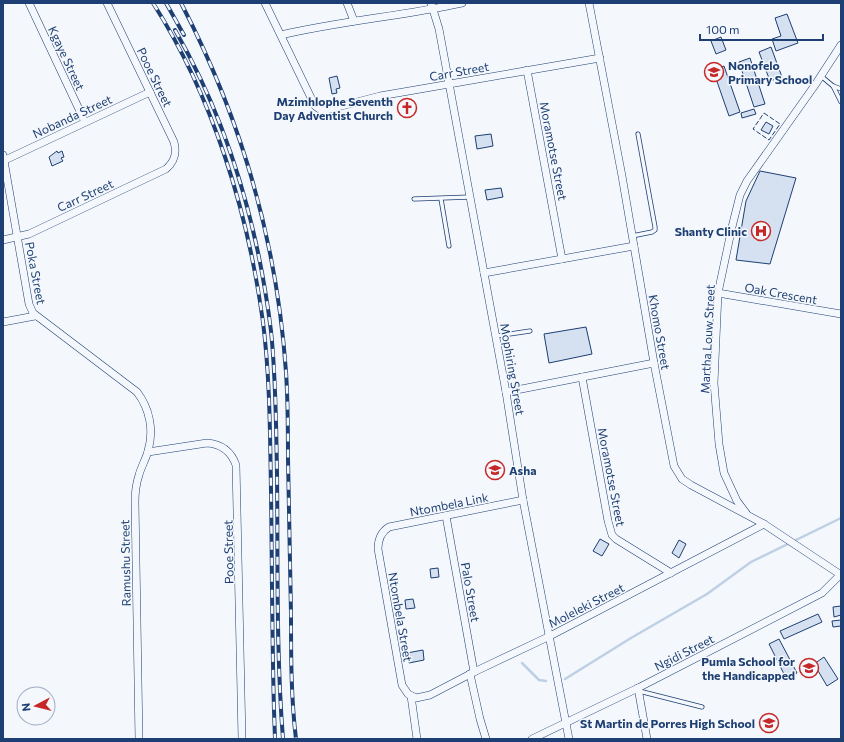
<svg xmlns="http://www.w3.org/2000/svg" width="844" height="742" font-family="Commissioner,sans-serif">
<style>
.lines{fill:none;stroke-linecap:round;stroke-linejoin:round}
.stream{stroke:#bed0e5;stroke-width:2.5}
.building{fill:#d5e0f0;stroke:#1d3f73}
.lane-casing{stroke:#1d3f73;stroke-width:5}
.street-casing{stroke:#1d3f73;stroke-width:8}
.lane{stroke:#f4f7fb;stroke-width:3.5}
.street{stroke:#f4f7fb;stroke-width:7}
.rail-casing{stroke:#1d3f73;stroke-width:4}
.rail{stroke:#f4f7fb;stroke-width:2.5;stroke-dasharray:8;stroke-linecap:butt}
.fence{stroke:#1d3f73;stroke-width:1;stroke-dasharray:5 2;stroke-linecap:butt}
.labels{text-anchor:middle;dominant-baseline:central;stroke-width:3;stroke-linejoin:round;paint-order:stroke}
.street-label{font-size:12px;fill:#1d3f73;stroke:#f4f7fb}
.poi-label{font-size:12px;font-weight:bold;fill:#1d3f73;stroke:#f4f7fb;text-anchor:end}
</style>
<rect width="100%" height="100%" fill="#f4f7fb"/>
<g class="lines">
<g class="stream">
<path d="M522,663L539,680L546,681"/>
<path d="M565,679L631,638L707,594L751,562L841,518"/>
</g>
</g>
<g class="building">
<path d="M787,14L798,43L776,51L772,39L781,36L775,18Z"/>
<path d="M721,37L726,50L716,54L711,41Z"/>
<path d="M771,47L782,77L770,81L759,52Z"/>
<path d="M750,58L765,104L754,107L739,62Z"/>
<path d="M724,66L740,112L729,116L713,70Z"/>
<path d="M337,76L340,88L336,89L337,93L332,94L329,78Z"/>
<path d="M754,109L756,114L742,118L741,113Z"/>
<path d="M766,122L773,126L769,134L761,130Z"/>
<path d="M491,134L493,146L477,149L475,136Z"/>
<path d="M57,151L58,153L62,151L64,157L61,158L63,161L52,166L49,157Z"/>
<path d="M760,171L796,178L770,264L736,260L746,201Z"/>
<path d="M501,188L503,197L487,200L485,190Z"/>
<path d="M586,327L592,354L549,363L544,334Z"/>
<path d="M600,539L609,544L602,556L593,551Z"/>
<path d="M679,540L686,544L679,558L672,553Z"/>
<path d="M438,568L439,577L431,578L430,569Z"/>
<path d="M413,599L415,608L406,609L405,600Z"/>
<path d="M841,606V615L834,617L833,607Z"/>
<path d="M818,614L822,622L784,639L780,631Z"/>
<path d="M841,620V626L833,627L832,621Z"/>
<path d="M779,639L797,673L786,678L769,644Z"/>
<path d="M423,650L424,660L409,663L407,653Z"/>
<path d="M824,657L838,679L827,686L814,664Z"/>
</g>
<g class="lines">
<g class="lane-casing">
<g id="lane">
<path d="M821,76L833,86L841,89"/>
<path d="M833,86L841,102"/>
<path d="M414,199L470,197"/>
<path d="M441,199L449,246"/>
<path d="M632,236L652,232L655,230V227L638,134"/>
<path d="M496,336L530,331"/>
<path d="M639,691L702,707"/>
</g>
</g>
<g class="street-casing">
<g id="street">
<path d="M29,3L85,122"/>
<path d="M265,3L315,106L322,111L380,96L600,58"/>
<path d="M347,3L354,21"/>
<path d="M431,3L439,29L506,392L523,500L569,739"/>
<path d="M589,3L622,176L654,363L674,466L682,479L691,485L764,524L841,575"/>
<path d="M281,35C341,21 402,16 462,3"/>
<path d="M527,70L562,259"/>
<path d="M3,155L29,304L33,313L137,392C150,409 154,431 148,451C146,459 141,467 139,475C136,484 135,493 135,502L139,739"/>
<path d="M3,161L150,92"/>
<path d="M3,240L29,234L166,169C175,161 177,153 174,142L107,3"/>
<path d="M484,273L634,246"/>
<path d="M718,293L841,314"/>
<path d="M3,322L35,316"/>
<path d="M582,377L608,521L612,535L616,539L671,573"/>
<path d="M506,392L654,363"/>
<path d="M148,452L207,443C221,444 231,451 236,465L242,739"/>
<path d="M523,500L389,527C381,532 378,540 378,549L402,685L408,694L416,698L430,695L474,672L550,636L764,524"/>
<path d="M746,513L737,501L724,473L719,444L714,383L718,293L732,227L740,195L747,181L815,85L841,45"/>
<path d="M446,516L474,672"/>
<path d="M470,674L480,719L486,739"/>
<path d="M638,688L647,739"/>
<path d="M411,696L417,739"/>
<path d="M532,739L638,688L822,593L840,575"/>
</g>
</g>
<use href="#lane" class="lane"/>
<use href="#street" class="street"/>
<g class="rail-casing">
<g id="rail">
<path d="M153,3C213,97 248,212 263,322C270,378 270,434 271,490C272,563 272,637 274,710L275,739"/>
<path d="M166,3L184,35"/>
<path d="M181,3C241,118 277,242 286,372C288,401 288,430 288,459C289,511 290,562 291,614C291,656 291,698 296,739"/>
<path d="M175,30C228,122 258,226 271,331C276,378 276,425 277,473C278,561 276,651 283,739"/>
</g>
</g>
<use href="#rail" class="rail"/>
<path class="fence" d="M764,113L780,124L769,140L753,129Z"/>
</g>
<defs>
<g id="school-ring" transform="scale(1)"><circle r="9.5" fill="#f4f7fb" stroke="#c62828" stroke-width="1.5"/><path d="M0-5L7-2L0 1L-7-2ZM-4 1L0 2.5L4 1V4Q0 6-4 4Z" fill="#c62828"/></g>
<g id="church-ring" transform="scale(1)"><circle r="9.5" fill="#f4f7fb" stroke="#c62828" stroke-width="1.5"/><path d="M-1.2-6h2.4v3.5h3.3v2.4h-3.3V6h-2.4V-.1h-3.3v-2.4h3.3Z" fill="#c62828"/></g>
<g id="hospital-ring" transform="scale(1)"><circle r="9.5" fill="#f4f7fb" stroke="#c62828" stroke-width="1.5"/><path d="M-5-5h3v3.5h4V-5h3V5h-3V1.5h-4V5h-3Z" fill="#c62828"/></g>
</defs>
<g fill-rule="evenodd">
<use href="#school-ring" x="714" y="72"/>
<use href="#church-ring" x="407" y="108"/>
<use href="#hospital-ring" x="761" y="231"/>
<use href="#school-ring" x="495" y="470"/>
<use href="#school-ring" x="809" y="668"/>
<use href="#school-ring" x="769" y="723"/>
</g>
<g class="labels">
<g class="street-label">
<text transform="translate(67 58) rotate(65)">Kgaye Street</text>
<text transform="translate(459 71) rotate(-10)">Carr Street</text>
<text transform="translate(155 77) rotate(64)">Pooe Street</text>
<text transform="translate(72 116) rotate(-25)">Nobanda Street</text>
<text transform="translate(554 151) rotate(79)">Moramotse Street</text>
<text transform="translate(85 195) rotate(-25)">Carr Street</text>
<text transform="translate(36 273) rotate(79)">Poka Street</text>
<text transform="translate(781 293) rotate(10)">Oak Crescent</text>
<text transform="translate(660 332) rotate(80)">Khomo Street</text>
<text transform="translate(707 339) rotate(-87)">Martha Louw Street</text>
<text transform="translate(513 369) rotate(80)">Mophiring Street</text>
<text transform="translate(612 477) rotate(79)">Moramotse Street</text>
<text transform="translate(449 504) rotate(-11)">Ntombela Link</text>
<text transform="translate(228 552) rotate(-91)">Pooe Street</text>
<text transform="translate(125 563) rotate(-91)">Ramushu Street</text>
<text transform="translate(471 592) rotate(80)">Palo Street</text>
<text transform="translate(586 605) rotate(-27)">Moleleki Street</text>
<text transform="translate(401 617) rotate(80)">Ntombela Street</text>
<text transform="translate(684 652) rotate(-27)">Ngidi Street</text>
</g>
<g class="poi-label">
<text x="728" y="65" text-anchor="start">Nonofelo<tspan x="728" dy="14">Primary School</tspan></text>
<text x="393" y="101">Mzimhlophe Seventh<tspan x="393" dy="14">Day Adventist Church</tspan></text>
<text x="747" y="231">Shanty Clinic</text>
<text x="509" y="470" text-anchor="start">Asha</text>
<text x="795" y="661">Pumla School for<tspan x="795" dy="14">the Handicapped</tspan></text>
<text x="755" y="723">St Martin de Porres High School</text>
</g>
</g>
<rect width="844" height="742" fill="none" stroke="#1d3f73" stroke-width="8"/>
<g transform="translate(36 706) rotate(263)"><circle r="19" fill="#f4f7fb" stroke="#9eadc5"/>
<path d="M0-3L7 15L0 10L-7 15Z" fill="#c62828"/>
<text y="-6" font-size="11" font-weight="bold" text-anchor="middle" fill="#1d3f73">N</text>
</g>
<path d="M700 34v6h123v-6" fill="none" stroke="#1d3f73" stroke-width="2"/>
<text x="706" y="34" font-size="12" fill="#1d3f73" stroke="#f4f7fb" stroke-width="3" paint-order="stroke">100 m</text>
</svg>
